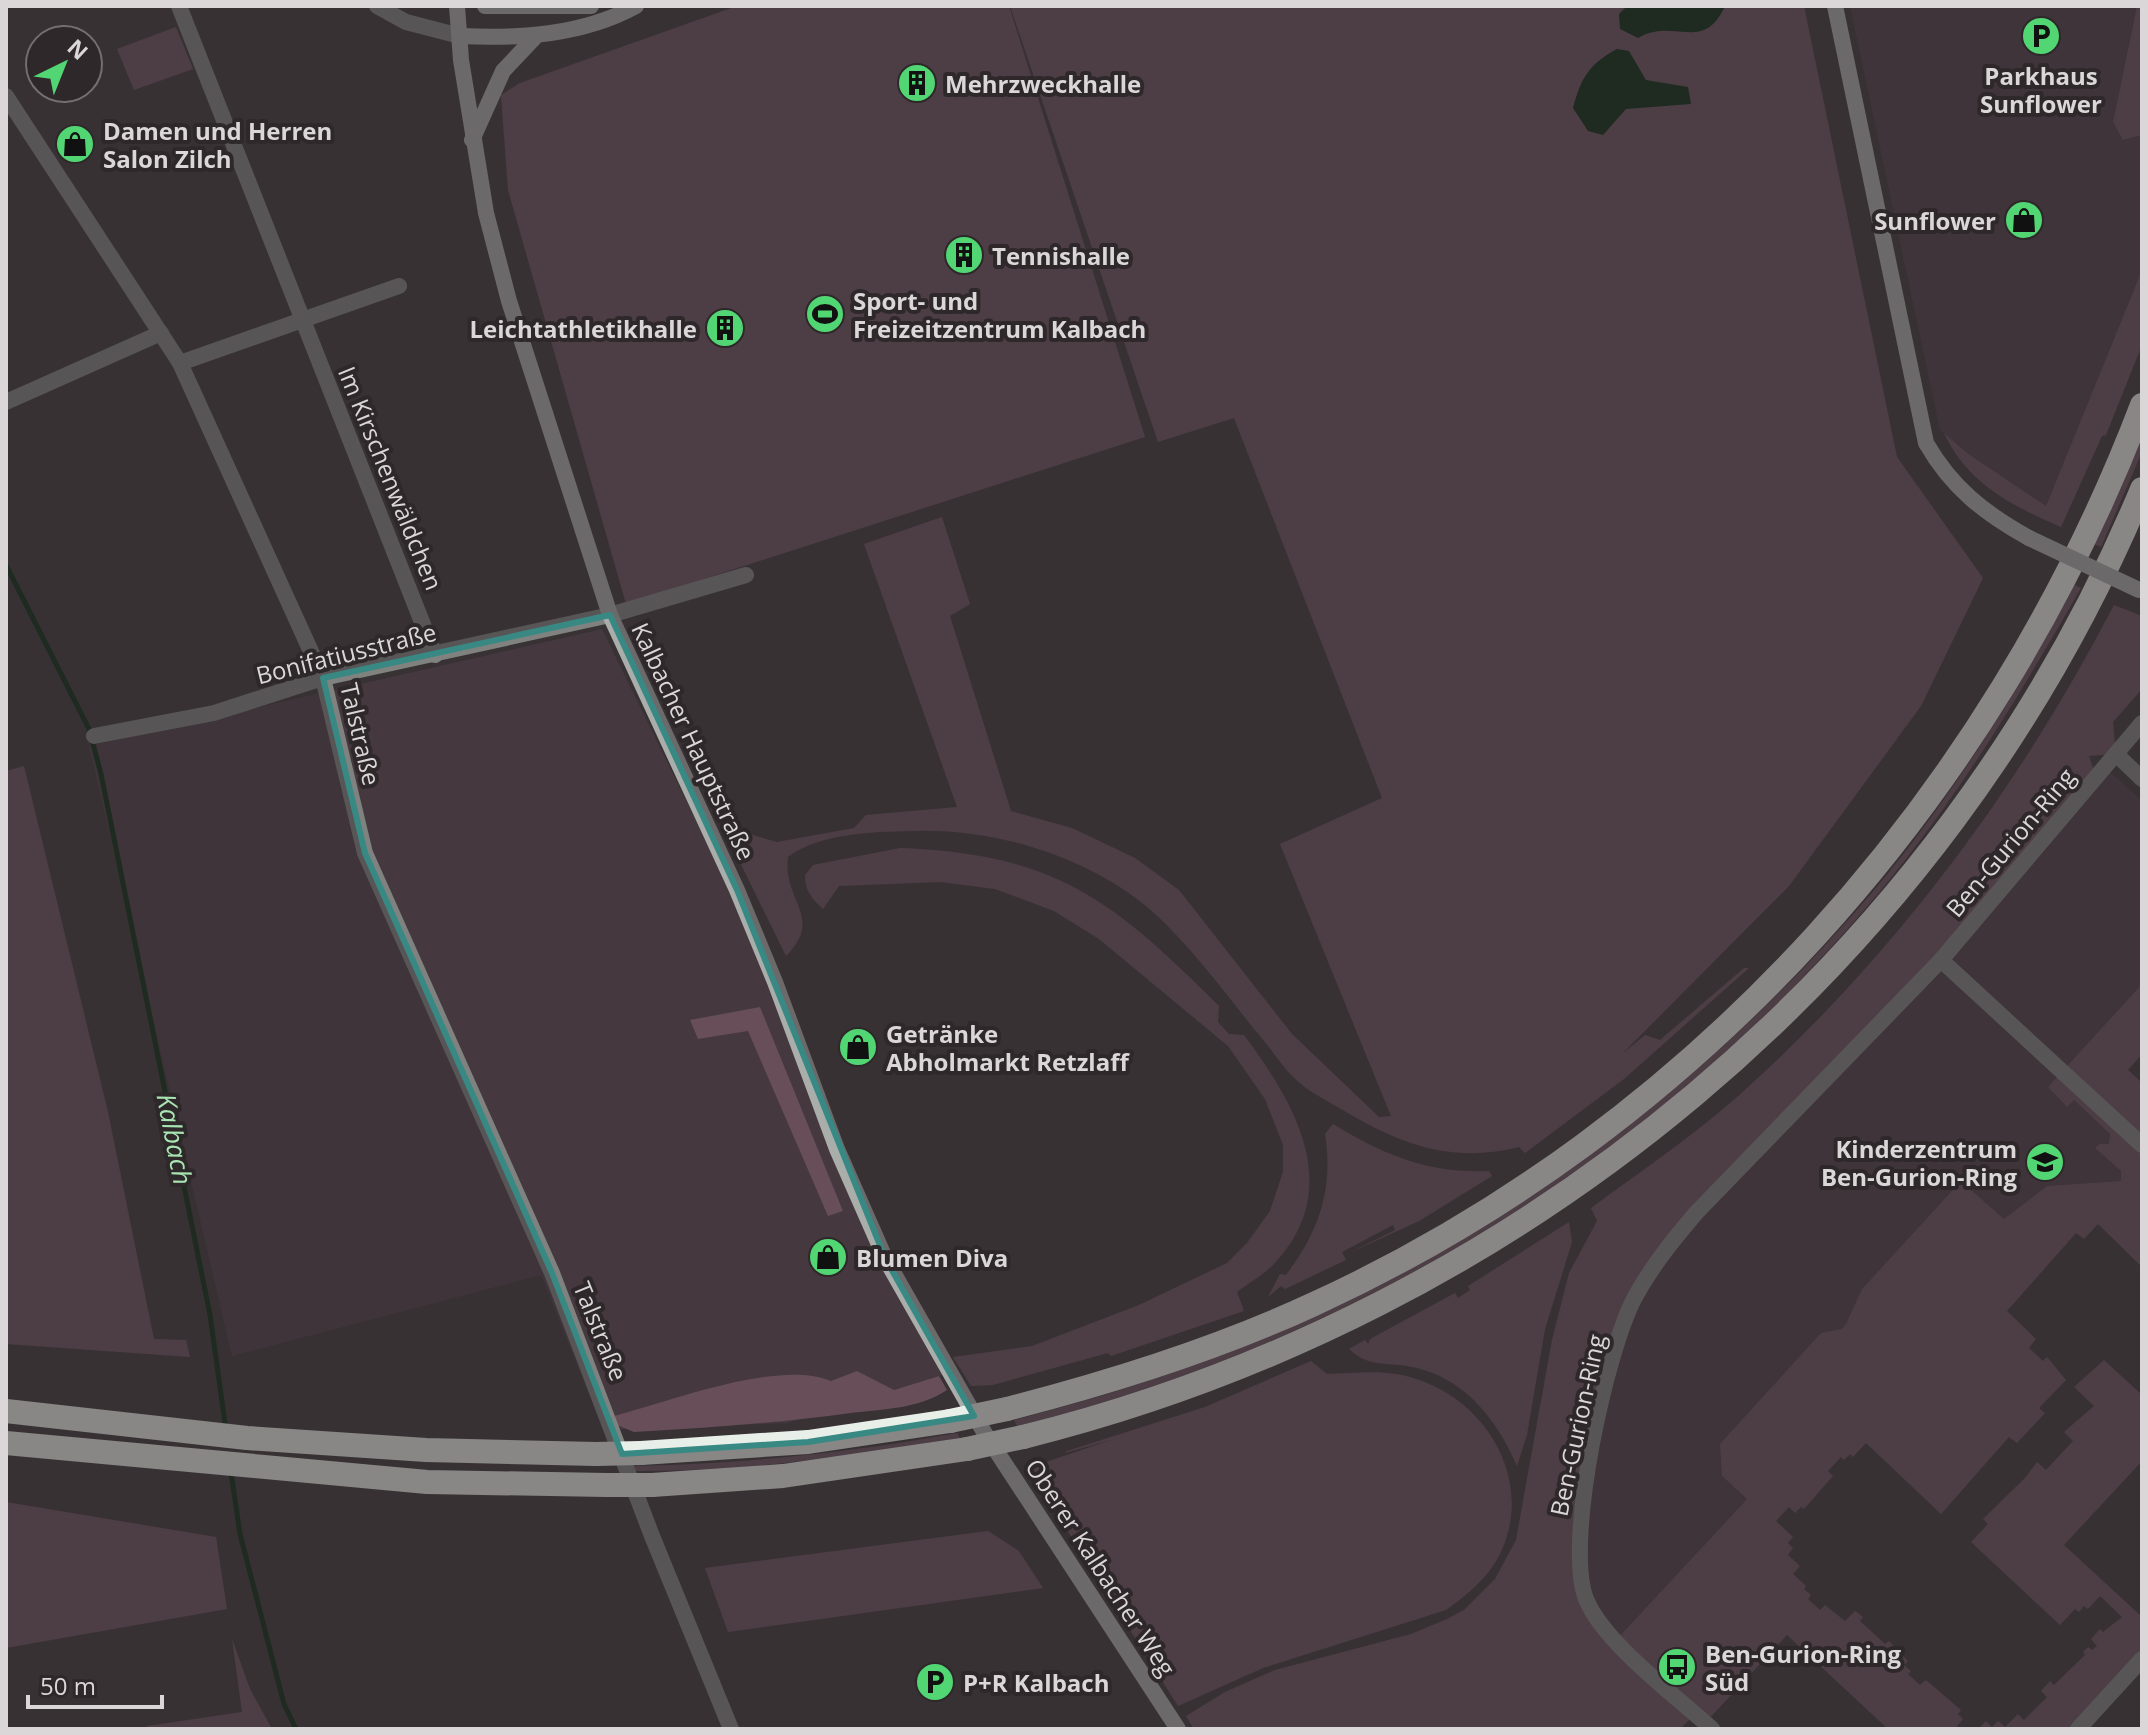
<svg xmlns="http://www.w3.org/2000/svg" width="2148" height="1735" font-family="'Open Sans',sans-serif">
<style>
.built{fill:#45383e}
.green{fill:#674e59}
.water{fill:#002208}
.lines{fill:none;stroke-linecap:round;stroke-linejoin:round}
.stream{stroke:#002208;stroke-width:5}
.street{stroke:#7f827f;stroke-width:16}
.secondary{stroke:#aaaeaa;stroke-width:16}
.highway{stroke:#e8efe9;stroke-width:24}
.secondary-bridge{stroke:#aaaeaa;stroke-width:16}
.highway-bridge{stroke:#e8efe9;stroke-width:24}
.marked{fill:none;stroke:#388983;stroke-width:6;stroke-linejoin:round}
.labels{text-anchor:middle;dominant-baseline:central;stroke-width:8;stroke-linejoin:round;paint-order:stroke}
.poi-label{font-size:24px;font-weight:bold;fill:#dbd7d9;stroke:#2e282a;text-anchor:start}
.street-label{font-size:24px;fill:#dbd7d9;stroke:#2e282a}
.water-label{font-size:26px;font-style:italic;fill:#a9e5b2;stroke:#2e282a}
</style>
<rect width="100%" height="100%" fill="#383234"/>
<g class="built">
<path d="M1850,6H2137L2113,122L2123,140L2142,135V270L2046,506L1967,453L1940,430Z"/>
<path d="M602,629L775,982L837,1149L949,1373L787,1423L603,1430L541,1275L232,1356L89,746Z"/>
<path d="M2105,767L2142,801V984L2048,1087L2067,1107L2074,1100L2110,1134L2109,1144L2096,1149L2121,1171V1181L2047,1186L2004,1219L1961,1181L1862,1289L1847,1324L1722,1476L1747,1499L1615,1641L1578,1572L1614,1350L1659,1258Z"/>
</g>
<g class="green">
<path d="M737,6H1009L1145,437L626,604L508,190L501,95L520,83Z"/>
<path d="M1010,6H1804L1897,457L1983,578L1921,706L1789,886L1622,1054L1645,1035L1660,1040L1744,968H1749L1624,1079L1525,1153L1519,1147C1450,1164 1400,1144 1341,1109C1328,1101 1311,1093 1300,1083C1286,1072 1276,1055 1264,1041C1229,999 1195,950 1153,912C1091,857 993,827 911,831C872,832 820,833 788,857C782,901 825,917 786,956L696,773L702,774L734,823L753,835L777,842L854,828L866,815L957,807L864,544L942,517L970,604L950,616L1011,811L1072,828L1135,858L1179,890L1292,1034L1379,1117L1391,1116L1280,844L1382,798L1234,418L1158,442Z"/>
<path d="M2137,6H2142V135L2123,140L2113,122Z"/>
<path d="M176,27L193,69L134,90L117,49Z"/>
<path d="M2142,270V345L2106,435L2102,436L2061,527C2011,505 1968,484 1944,433L1967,453L2046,506Z"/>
<path d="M2142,435V452L2101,547L2094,544Z"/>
<path d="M2075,585L2081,588C2027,682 1973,773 1906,859C1685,1141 1364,1340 1017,1426L1014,1420C1356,1334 1646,1159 1875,889C1953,796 2017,692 2075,585Z"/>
<path d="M2114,605L2142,616V689L2113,722L2116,754L2089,756L2096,777L1941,960L1658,1258L1614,1350L1578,1572L1616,1640L1747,1499L1722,1476L1720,1444L1821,1333L1842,1329L1846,1324L1862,1289L1961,1181L2004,1219L2047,1186L2121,1181V1171L2095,1148L2100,1144H2109L2110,1134L2074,1100L2067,1107L2048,1087L2142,984V1054L2128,1070L2142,1083V1267L2098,1224L2084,1239L2076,1233L2007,1311L2036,1339L2029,1348L2043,1361L2047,1357L2066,1380L2039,1408L2045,1413L2017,1443L2009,1437L1941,1514L1866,1443L1853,1457L1850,1454L1844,1460L1841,1457L1828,1471L1833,1476L1804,1509L1801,1507L1795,1513L1789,1507L1776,1521L1793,1537L1788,1543L1793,1548L1788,1555L1800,1566L1793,1574L1806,1586L1804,1589L1811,1595L1808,1599L1820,1610L1825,1605L1845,1621L1855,1611L1863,1617L1860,1621L1885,1644L1889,1641L1908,1661L1904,1665L1911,1671L1908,1674L1920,1685L1926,1680L1961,1710L1958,1714L1963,1719L1957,1726L1960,1729H1888L1787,1635L1705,1723L1695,1714L1680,1729H1194L1186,1716L1225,1692L1275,1670L1411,1634L1447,1619L1464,1610L1495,1579L1516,1540L1552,1340L1569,1273L1597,1221L1591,1208C1640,1172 1690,1138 1736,1098C1892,959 2018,790 2114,605Z"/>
<path d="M24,766L108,1112L154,1339L186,1340L190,1357L6,1344V771Z"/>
<path d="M900,848C1056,854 1112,899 1219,1006L1218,1022L1229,1034L1244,1035C1296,1105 1346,1190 1272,1266C1262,1276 1248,1283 1237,1292L1244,1311L1111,1356L1108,1353L993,1385L971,1386L953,1357L1032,1346L1139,1305L1227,1263L1247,1243L1270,1211L1283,1172V1145L1265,1099L1228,1046L1099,939L1054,911L995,889L940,882L839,886L823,909C812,899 805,891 805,875L813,865Z"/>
<path d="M760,1007L843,1211L828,1216L748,1031L698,1039L690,1020Z"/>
<path d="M1333,1124C1383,1155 1431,1174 1489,1171L1492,1176L1419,1221L1347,1254L1395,1230L1393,1225L1342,1252L1346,1260L1285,1289L1281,1286L1268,1297L1280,1274L1286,1275C1319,1232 1334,1188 1325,1134Z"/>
<path d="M1569,1222L1572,1242L1545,1329L1527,1435L1517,1466C1496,1417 1462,1375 1407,1366C1381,1362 1369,1367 1349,1349L1365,1340L1368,1344L1370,1339L1455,1293L1458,1298L1470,1290L1468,1286Z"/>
<path d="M2104,1360L2142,1395V1461L2064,1545L2142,1617V1659L2078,1729H1978L1986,1721L1992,1727L1998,1721L2005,1727L2018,1714L2024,1720L2047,1697L2041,1691L2050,1681L2054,1685L2085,1655L2083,1652L2088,1647L2092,1650L2097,1646L2091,1639L2100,1629L2103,1632L2122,1617L2100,1596L2088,1609L2084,1606L2079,1612L2075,1609L2060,1625L1971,1542L1988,1524L1983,1519L2025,1478L2037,1462L2046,1470L2073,1441L2064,1432L2094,1406L2074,1387Z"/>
<path d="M1311,1361L1327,1374C1355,1373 1386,1369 1413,1378C1491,1401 1539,1489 1495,1563C1483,1582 1463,1598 1446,1610L1263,1668L1178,1706L1028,1468L1114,1439L1065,1453L1067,1451L1205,1407Z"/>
<path d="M857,1371L894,1390L939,1376L947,1390C919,1409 883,1409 851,1413C778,1423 707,1428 634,1432L617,1425L614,1416C671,1401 779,1359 831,1381Z"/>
<path d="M957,1433L960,1438C852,1456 744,1472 633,1471L632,1466C741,1464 849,1453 957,1433Z"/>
<path d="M6,1502L216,1537L227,1609L6,1648Z"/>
<path d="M988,1531L1019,1551L1043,1588L728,1632L705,1568Z"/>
<path d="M232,1639L250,1689L272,1729H147V1726L242,1712Z"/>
</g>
<g class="water">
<path d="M1627,6H1725C1703,54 1675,17 1638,38L1620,29L1619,14Z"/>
<path d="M1617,49L1629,51L1646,80L1688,87L1691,104L1626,109L1603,135L1588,131L1573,108C1581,78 1589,64 1617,49Z"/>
</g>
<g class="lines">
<g class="stream">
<path d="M6,565L89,729L101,774L210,1315L226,1430"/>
<path d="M231,1472L240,1534L284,1704L296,1729"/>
</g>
<g class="street">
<path d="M179,6L435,655"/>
<path d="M377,6L406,22L460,36"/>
<path d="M6,96L180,363L323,678L365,853L552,1273L652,1536L731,1729"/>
<path d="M180,363L399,286"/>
<path d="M6,402L161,333"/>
<path d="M94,736L214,713L323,678L610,615L746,575"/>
<path d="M2116,754L2142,779"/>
<path d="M1941,960L2142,1145"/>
<path d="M1712,1729C1676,1696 1603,1642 1586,1599C1564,1542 1606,1351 1635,1297C1652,1266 1673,1240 1696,1213L1941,960L2142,723"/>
<path d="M2078,1729L2142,1659"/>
</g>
<g class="secondary">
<path d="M457,6L461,60L486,213L509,301L610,615L737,890L775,982L837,1149L885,1258L984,1432L1178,1729"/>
<path d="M485,6H591"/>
<path d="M1835,6L1926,443C1952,488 1984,513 2029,538"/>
<path d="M460,36C520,39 583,35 636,6"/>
<path d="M472,140L503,71L537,35"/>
</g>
<g class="highway">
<path d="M1007,1409C1112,1382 1215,1350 1314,1304C1698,1128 1992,798 2142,405"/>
<path d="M6,1411L247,1438L426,1450L596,1454"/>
<path d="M1023,1437C1519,1314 1945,963 2142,489"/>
<path d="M6,1443L427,1482L607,1485"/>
<path d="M641,1453L808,1442L950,1421"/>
<path d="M652,1485L783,1476L967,1449"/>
</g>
<path class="secondary-bridge" d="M2029,538L2139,590"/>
<g class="highway-bridge">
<path d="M950,1421L1007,1409"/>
<path d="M967,1449L1023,1437"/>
<path d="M596,1454L641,1453"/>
<path d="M607,1485H652"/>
</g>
</g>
<path d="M0 0H2148V1735H0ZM610,615L737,890L885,1258L974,1416L808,1442L622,1454L552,1273L365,853L323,678Z" fill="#383234" fill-opacity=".55" fill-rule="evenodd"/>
<path class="marked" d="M610,615L737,890L885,1258L974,1416L808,1442L622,1454L552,1273L365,853L323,678Z"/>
<defs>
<g id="parking-disc" transform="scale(2)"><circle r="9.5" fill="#52d673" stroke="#2e282a"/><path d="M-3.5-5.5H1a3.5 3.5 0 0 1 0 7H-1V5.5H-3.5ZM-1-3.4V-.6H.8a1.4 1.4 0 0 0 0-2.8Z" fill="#111"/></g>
<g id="building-disc" transform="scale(2)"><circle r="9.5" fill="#52d673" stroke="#2e282a"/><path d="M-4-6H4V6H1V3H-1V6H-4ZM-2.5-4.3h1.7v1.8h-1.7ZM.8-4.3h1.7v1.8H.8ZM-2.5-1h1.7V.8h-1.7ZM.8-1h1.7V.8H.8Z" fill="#111"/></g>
<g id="shop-disc" transform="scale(2)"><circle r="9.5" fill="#52d673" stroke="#2e282a"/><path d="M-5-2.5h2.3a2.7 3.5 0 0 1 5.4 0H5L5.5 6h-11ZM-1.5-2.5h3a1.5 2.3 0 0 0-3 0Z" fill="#111"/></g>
<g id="stadium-disc" transform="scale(2)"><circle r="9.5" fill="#52d673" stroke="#2e282a"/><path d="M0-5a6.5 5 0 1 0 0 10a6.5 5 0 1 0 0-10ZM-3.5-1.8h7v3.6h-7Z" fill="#111"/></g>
<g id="school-disc" transform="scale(2)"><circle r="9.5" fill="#52d673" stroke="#2e282a"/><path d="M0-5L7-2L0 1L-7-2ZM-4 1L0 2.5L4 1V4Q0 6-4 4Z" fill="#111"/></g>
<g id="bus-disc" transform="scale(2)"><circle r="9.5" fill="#52d673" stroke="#2e282a"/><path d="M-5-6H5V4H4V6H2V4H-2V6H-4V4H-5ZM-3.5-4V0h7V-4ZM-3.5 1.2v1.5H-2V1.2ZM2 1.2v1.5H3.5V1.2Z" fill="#111"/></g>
</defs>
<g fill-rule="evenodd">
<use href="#parking-disc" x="2041" y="36"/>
<use href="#building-disc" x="917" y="83"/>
<use href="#shop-disc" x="75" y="144"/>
<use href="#shop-disc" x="2024" y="220"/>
<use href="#building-disc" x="964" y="255"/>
<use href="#stadium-disc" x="825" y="314"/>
<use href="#building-disc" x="725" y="328"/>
<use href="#shop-disc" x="858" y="1047"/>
<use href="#school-disc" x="2045" y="1162"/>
<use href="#shop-disc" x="828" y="1257"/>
<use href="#bus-disc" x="1677" y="1667"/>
<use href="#parking-disc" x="935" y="1682"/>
</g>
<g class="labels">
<g class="poi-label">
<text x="2041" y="75" text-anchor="middle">Parkhaus<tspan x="2041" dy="28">Sunflower</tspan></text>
<text x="945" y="83">Mehrzweckhalle</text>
<text x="103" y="130">Damen und Herren<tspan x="103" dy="28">Salon Zilch</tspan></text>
<text x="1996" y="220" text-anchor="end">Sunflower</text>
<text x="992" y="255">Tennishalle</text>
<text x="853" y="300">Sport- und<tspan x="853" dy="28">Freizeitzentrum Kalbach</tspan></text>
<text x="697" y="328" text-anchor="end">Leichtathletikhalle</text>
<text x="886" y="1033">Getränke<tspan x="886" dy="28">Abholmarkt Retzlaff</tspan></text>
<text x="2017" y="1148" text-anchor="end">Kinderzentrum<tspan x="2017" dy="28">Ben-Gurion-Ring</tspan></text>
<text x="856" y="1257">Blumen Diva</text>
<text x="1705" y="1653">Ben-Gurion-Ring<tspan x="1705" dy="28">Süd</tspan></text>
<text x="963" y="1682">P+R Kalbach</text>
</g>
<g class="street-label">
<text transform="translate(391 478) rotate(68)">Im Kirschenwäldchen</text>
<text transform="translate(346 653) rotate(-14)">Bonifatiusstraße</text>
<text transform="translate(361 734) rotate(77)">Talstraße</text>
<text transform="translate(694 741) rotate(65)">Kalbacher Hauptstraße</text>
<text transform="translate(2010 842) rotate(-50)">Ben-Gurion-Ring</text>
<text transform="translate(601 1331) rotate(68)">Talstraße</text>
<text transform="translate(1577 1425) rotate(-78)">Ben-Gurion-Ring</text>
<text transform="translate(1101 1567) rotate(57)">Oberer Kalbacher Weg</text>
</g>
<g class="water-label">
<text transform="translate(175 1139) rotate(79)">Kalbach</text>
</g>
</g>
<rect width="2148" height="1735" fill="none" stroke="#dbd7d9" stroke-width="16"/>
<g transform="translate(64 64) rotate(43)"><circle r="38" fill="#2e282a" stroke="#736e70" stroke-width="2"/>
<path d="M0-6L14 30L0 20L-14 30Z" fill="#52d673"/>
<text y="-12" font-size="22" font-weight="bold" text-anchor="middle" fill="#dbd7d9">N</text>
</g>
<path d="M28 1695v12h134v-12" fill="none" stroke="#dbd7d9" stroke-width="4"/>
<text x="40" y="1695" font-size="24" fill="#dbd7d9" stroke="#2e282a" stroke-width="6" paint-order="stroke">50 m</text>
</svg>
